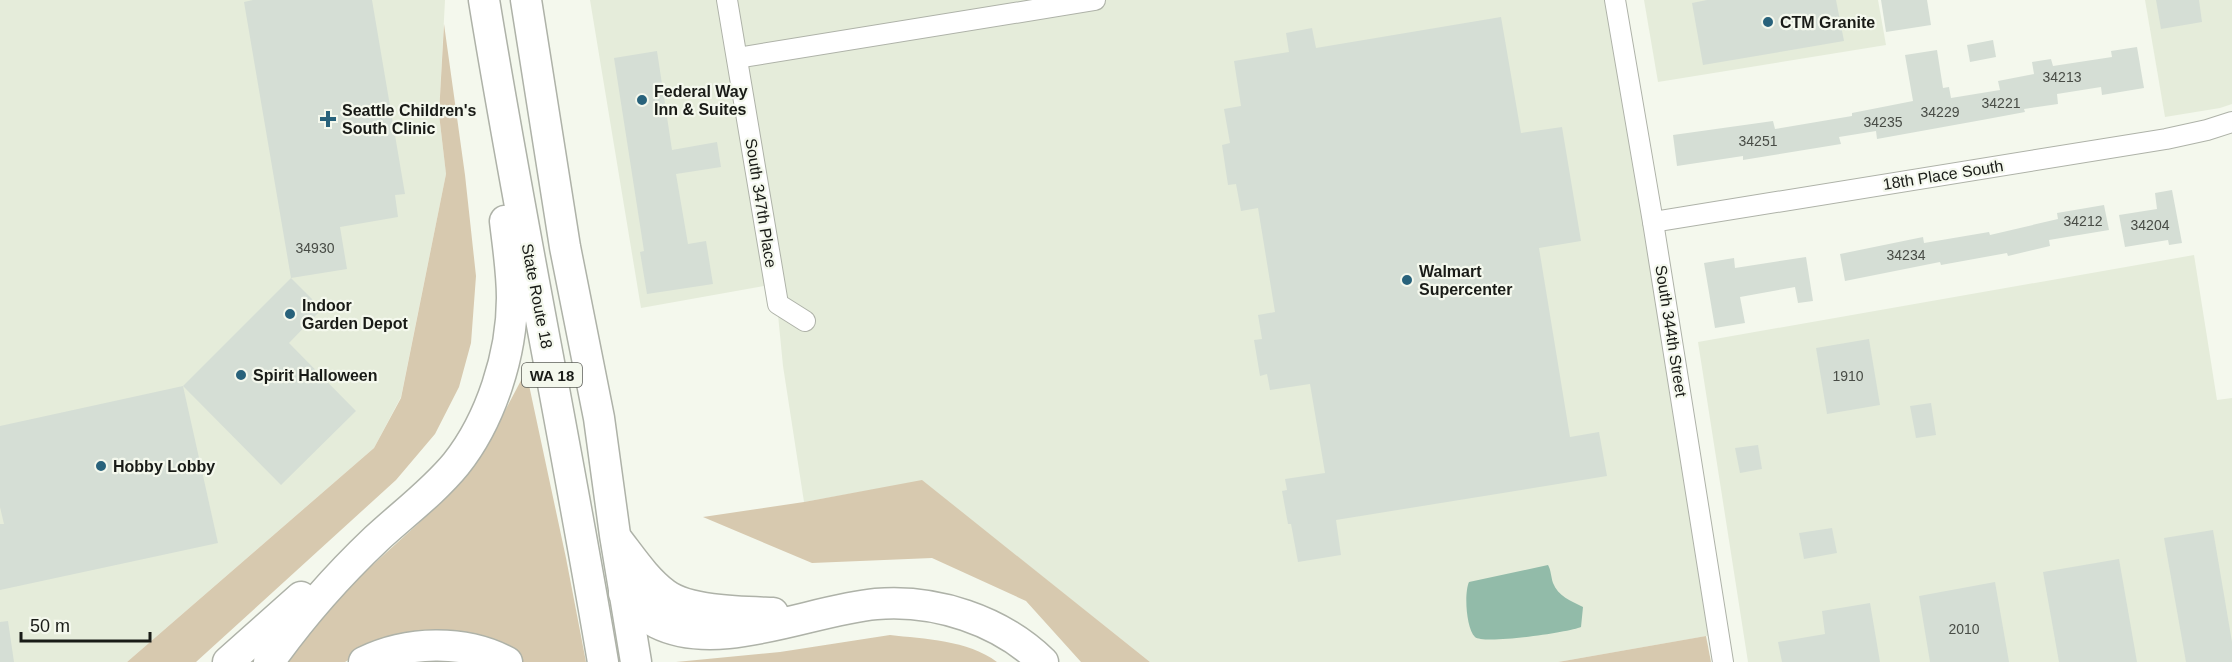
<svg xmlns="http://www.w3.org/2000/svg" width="2232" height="662" font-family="Arial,sans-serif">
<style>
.built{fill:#e5ecda}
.green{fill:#d7c9af}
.water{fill:#92bba9}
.building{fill:#d5ded5}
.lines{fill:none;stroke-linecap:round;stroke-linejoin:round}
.minor-casing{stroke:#aeb2a8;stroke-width:22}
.highway-casing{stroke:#aeb2a8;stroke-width:33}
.minor{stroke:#fff;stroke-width:20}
.highway{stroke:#fff;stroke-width:30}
.poi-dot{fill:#28627b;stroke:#f4f8ed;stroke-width:2}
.labels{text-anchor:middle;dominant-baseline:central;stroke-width:4.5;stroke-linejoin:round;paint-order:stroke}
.number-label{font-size:14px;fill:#484c46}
.shield{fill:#f4f8ed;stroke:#5b5d57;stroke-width:1.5}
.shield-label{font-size:15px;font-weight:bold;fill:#191b17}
.poi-label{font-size:16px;font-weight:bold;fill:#191b17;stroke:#f4f8ed;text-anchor:start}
.street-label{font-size:16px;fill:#191b17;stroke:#f4f8ed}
</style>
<rect width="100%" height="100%" fill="#f4f8ed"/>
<g class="built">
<path d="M0,0H445L439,114L446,174L401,397L374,448L127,662H0Z"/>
<path d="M590,0H1615L1718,634L1558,662H1150L922,481L804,502L783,366L775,284L641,308Z"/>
<path d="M1644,0H1878L1886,45L1658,82Z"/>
<path d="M2145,0H2232V104L2220,108L2165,117Z"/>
<path d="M2194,255L2217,400L2232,398V662H1748L1698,342Z"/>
</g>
<g class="green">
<path d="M444,24L465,175L476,276L471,343L459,387L435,434L396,480L196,662H127L374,448L401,398L446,174L439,114Z"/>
<path d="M526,371L566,558L586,662H520L357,655L345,662H281L324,609L420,522L453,489L483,452Z"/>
<path d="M922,480L1150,662H1081L1026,601L932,558L812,563L703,517L804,502Z"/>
<path d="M890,635C924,639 968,640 997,662H676L780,652Z"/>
<path d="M1706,636L1711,662H1558Z"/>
</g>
<path class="water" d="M1548,565C1551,570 1551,577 1553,583C1558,596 1571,601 1583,607L1581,627C1570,632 1484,645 1475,637C1466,628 1464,593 1469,582Z"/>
<g class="building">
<path d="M253,0H372L405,194L395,195L398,217L340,227L347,269L291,278L244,2Z"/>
<path d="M1707,0H1836L1844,41L1703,65L1692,3Z"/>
<path d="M1881,0H1927L1931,25L1886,32Z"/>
<path d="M2156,0H2199L2202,22L2161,29Z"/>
<path d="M1501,17L1521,133L1562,127L1581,241L1539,248L1570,437L1599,432L1607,476L1336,520L1341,555L1298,562L1291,524H1288L1282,491L1287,490L1285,479L1325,473L1310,384L1270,390L1267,374L1260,376L1254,340L1262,339L1258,315L1275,312L1258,208L1241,211L1236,184L1228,185L1222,145L1230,143L1224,109L1241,106L1234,61L1289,52L1286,33L1312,28L1316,48Z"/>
<path d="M1993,40L1996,57L1970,62L1967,45Z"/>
<path d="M2137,47L2144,88L2102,95L2101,87L2057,94L2058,104L2024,109L2025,112L1982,120L1877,139L1876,131L1839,137L1841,144L1743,160V156L1677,166L1673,135L1773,121L1775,129L1852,116V113L1913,101L1905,55L1937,50L1943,88L1949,87L1951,98L2000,90L1998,81L2034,74L2032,62L2051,59L2053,66L2112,57L2111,51Z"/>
<path d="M657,51L672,150L717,142L721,167L676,174L688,244L706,241L713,284L647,294L640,252L644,251L614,58Z"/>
<path d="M2172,190L2182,243L2169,245L2168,240L2125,247L2119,215L2157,209L2155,193Z"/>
<path d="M2104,205L2109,230L2049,240L2050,246L2008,256L2007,253L1941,265L1940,262L1845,281L1840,254L1923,237L1924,243L1989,232L1990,235L2058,219L2057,213Z"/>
<path d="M1806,257L1813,301L1798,303L1795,287L1740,297L1745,323L1715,328L1704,263L1734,258L1735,268Z"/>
<path d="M291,278L322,309L289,343L356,411L281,485L183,386Z"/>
<path d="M1869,339L1880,405L1827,414L1816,348Z"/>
<path d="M183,386L218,543L0,590V524H4L0,507V426Z"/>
<path d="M1931,403L1936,435L1916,438L1910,406Z"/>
<path d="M1758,445L1762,469L1740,473L1735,448Z"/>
<path d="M1832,528L1837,553L1804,559L1799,533Z"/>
<path d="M2213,530L2232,642V662H2186L2164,538Z"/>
<path d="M2119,559L2137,662H2059L2043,572Z"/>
<path d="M1995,582L2009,662H1930L1919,596Z"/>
<path d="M1870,603L1880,662H1782L1778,642L1825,634L1822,611Z"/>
<path d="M8,621L14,662H0V622Z"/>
</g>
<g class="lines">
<g class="minor-casing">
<g id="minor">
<path d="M727,0L778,304L805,321"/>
<path d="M1615,0L1653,222L1723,662"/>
<path d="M737,58L1095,0"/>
<path d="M1653,222L2166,139L2207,130L2232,122"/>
</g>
</g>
<g class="highway-casing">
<g id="highway">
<path d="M484,0C520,221 566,441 603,662"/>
<path d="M526,0L565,247L599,418L615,535L636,662"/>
<path d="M616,538C631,557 645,579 665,594C689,612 744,612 773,613"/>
<path d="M624,593C633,604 643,616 657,623C719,654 810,610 876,604C935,599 1000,620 1043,662"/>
<path d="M228,662L301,597"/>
<path d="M269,662C300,618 337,576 376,539C403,514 433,492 456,464C491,420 512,354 512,298C512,272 508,247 505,221"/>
<path d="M364,662C407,641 464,639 507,662"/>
</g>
</g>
<use href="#minor" class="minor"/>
<use href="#highway" class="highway"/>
</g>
<g class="poi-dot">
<circle cx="1768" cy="22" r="6"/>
<circle cx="642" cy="100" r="6"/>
<path d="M325 110h6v6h6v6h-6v6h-6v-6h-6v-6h6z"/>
<circle cx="1407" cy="280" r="6"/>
<circle cx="290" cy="314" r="6"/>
<circle cx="241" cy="375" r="6"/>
<circle cx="101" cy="466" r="6"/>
</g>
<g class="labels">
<g class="number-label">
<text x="2062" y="77">34213</text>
<text x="2001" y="103">34221</text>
<text x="1940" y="112">34229</text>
<text x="1883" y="122">34235</text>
<text x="1758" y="141">34251</text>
<text x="2083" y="221">34212</text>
<text x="2150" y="225">34204</text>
<text x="315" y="248">34930</text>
<text x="1906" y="255">34234</text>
<text x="1848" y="376">1910</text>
<text x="1964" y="629">2010</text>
</g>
<rect class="shield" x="522" y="363" width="60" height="24" rx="4.5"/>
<g class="shield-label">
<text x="552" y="375">WA 18</text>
</g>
<g class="poi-label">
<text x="1780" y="22">CTM Granite</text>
<text x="654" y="91">Federal Way<tspan x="654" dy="18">Inn &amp; Suites</tspan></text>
<text x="342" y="110">Seattle Children's<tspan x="342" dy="18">South Clinic</tspan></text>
<text x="1419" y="271">Walmart<tspan x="1419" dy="18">Supercenter</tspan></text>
<text x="302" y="305">Indoor<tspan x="302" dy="18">Garden Depot</tspan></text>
<text x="253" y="375">Spirit Halloween</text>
<text x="113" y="466">Hobby Lobby</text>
</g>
<g class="street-label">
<text transform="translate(1943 175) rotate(-9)">18th Place South</text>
<text transform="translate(761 203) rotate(81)">South 347th Place</text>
<text transform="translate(537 296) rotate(79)">State Route 18</text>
<text transform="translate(1671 331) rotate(81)">South 344th Street</text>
</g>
</g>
<path d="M21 632v9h129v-9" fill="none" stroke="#191b17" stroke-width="3"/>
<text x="30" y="632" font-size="18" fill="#191b17" stroke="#f4f8ed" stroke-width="4.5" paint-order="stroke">50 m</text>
</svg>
